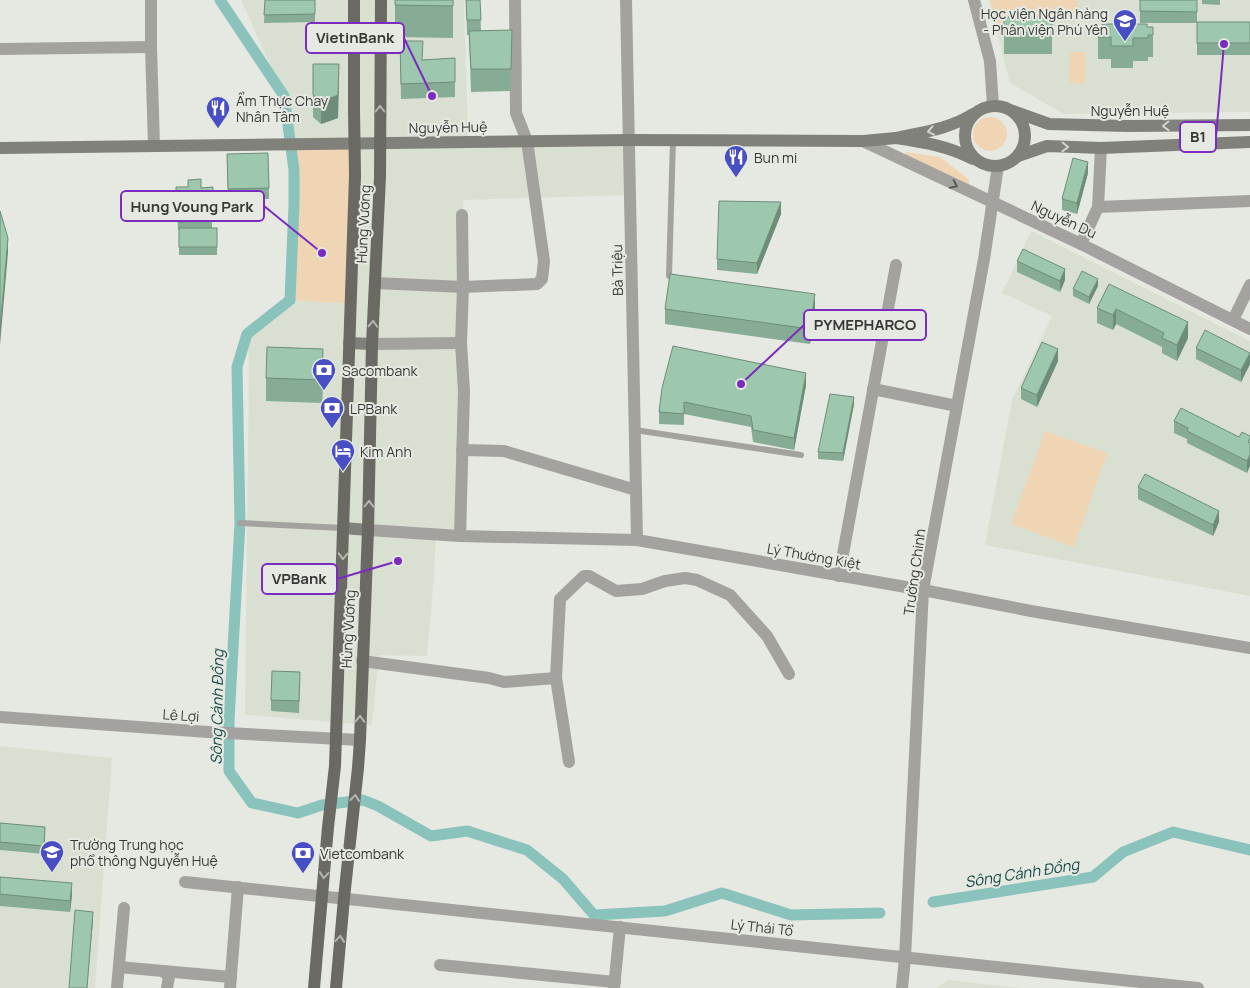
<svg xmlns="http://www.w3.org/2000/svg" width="1250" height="988" font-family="Manrope,sans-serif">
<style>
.built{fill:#d9e0d2}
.green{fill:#f0d5b5}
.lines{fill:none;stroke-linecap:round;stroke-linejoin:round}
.canal{stroke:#8ac2bc;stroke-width:11}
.service{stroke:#a3a29f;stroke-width:6}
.minor{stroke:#a3a29f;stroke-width:12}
.tertiary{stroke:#a3a29f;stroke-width:12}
.secondary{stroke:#81817c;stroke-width:12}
.primary{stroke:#6a6964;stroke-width:12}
.wall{fill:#87ac96}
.shaded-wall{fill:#6e8c7a}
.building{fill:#9dc8ae;stroke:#6e8c7a}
.oneway{stroke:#b4b6b0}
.oneway2{stroke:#d1d4ce}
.oneway3{stroke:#585856}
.labels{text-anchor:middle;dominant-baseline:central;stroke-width:4;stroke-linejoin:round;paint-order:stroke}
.poi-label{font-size:14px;fill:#383937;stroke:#e5e9e2;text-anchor:start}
.street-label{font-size:14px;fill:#383937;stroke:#e5e9e2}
.water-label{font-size:15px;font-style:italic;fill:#164945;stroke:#e5e9e2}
.leader{fill:none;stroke:#7b2cbf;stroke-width:2}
.callout-dot{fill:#7b2cbf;stroke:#e5e9e2;stroke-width:2}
.callout{fill:#e5e9e2;stroke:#7b2cbf;stroke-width:2}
.callout-label{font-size:15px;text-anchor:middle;font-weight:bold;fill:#383937}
</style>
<rect width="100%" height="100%" fill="#e5e9e2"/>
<g class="built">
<path d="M241,0H464L468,142L629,140L630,195L463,200L467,529L436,530L434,577L427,656L379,655L372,725L245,715L249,362L247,334L290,300L350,304L289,145L284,96Z"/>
<path d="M989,0H1250V112L1064,114L1010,83Z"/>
<path d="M1031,231L1250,341V596L985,545L1012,400L1052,316L1002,293Z"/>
<path d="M0,746L112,758L95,988H0Z"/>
<path d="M948,980L1019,988H936Z"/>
</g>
<g class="green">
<path d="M990,0H1077L1081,15L998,34Z"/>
<path d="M1070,52H1086L1085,83H1069Z"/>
<circle cx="990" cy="134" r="17"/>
<path d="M354,144L350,304L290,300C292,249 299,196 289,145Z"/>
<path d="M906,152L940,157L967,178L969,180V185L904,155Z"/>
<path d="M1045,431L1107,453L1074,547L1011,524Z"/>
</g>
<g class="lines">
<g class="canal">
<path d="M220,0L284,96L294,170V205L290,300L247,334L237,367L240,523L229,720V771L252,803L298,813L322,805L363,800L378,806L431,836L467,831L527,850L563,879L594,915L665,911L722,893L791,915L880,913"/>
<path d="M933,902L1093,877L1123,852L1173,832L1250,850"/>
</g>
<g class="service">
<path d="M673,140L669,276L677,278"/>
<path d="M635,430L801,455"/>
<path d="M240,523L343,528"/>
</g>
<g class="minor">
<path d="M151,0V47L154,146"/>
<path d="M626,0L637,540"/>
<path d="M0,49L151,47"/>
<path d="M863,141L1081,244L1250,329"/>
<path d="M1098,207L1250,201"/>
<path d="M1081,244L1098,207L1101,148"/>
<path d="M375,283L463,287L537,284L542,279L544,261L527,141L516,113L515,0"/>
<path d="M1233,320L1250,285"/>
<path d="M372,344L461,343"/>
<path d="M873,389L957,406"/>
<path d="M462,450L504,451L636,490"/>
<path d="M368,530L460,536L637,540L923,590L1031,611L1250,648"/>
<path d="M460,536L464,391L461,343L463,287L462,215"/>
<path d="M839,576L896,265"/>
<path d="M362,661L489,678L504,682L556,678"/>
<path d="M569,762L556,678L560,599L584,576H589L616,591L642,589L665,581L685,578L697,580L730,595L767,636L789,674"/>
<path d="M185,882L1198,988"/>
<path d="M440,965L615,982"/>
<path d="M119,967L163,971L169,977L167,988"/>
<path d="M163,971L231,977"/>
<path d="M117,988L124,908"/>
<path d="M230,988L238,887"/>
<path d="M614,988L620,927"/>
</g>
<g class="tertiary">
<path d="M974,0L990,61L993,106"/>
<path d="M0,717L208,732L360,740"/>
<path d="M902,988L905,958L923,590L984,259L998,166"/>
</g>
<g class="secondary">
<circle cx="995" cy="136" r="30"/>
<path d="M1013,111L1049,124L1127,126L1250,125"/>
<path d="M0,148L629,140L863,141L896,138"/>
<path d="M1018,156L1047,146L1101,148L1250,142"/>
<path d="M973,159C948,146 923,142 896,138C923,132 949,129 973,114"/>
<path d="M349,343L372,344"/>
<path d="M344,528L368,530"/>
</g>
<g class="primary">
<path d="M314,988L328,827L335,766L355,176L354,109V0"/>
<path d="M336,988L344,898L358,768L360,740L368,530L372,344L380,177L381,0"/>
</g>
</g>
<g class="wall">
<path d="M265,0H315V22L264,23Z"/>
<path d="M395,0H453V38L395,37Z"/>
<path d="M466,0H480L481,31L512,30L511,91L471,92L469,35H467Z"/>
<rect x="1140" y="0" width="57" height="23"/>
<path d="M1202,0H1220V5L1202,4Z"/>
<rect x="1004" y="17" width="48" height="37"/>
<rect x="1197" y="22" width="53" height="33"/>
<path d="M1117,24H1129L1147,27H1153V57H1148V61H1133V68H1111V59H1098V29L1102,28Z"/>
<path d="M400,41L423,60L455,58V97L401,99Z"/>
<path d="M313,64L339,87L338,118L321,124L313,117Z"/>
<path d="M227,154L269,188V199L228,200Z"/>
<path d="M1088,173L1077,214L1062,210V199Z"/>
<path d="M176,187L201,188L213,187V208L205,207V212L212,221V228H217V255H179V230H178L177,210H187V206H176Z"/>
<path d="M781,214L757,274L717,270V259Z"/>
<path d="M1017,261L1065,280L1060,292L1017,272Z"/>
<path d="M1109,284L1188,338L1177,361L1162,353V347L1116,324L1113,330L1097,323V308Z"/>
<path d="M1098,286L1089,304L1073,296V289Z"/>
<path d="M665,309H815L810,344L665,324Z"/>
<path d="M673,346L806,385L794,450L753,442L751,427L684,414V425L659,424V412Z"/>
<path d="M1196,348L1250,364L1241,382L1196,359Z"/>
<path d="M1058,361L1037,407L1021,399V388Z"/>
<path d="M323,371L322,403L266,401V378Z"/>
<path d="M854,404L843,461L818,459V452Z"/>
<path d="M1174,421L1239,437L1250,436L1247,473L1187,443V439L1174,433Z"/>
<path d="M1138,487L1219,522L1213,536L1138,499Z"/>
<path d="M300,684L299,713L271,711V700Z"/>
<path d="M0,823L45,835L44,854L0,850Z"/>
<path d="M0,877L72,895L70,912L0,906Z"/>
</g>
<g class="shaded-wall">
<path d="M339,64L338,118L321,124V102Z"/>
<path d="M1088,162V173L1077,214V203Z"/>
<path d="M781,202V214L757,274V263Z"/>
<path d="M8,238V253L0,345V329Z"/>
<path d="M1065,269V280L1060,292V281Z"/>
<path d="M1098,279V286L1089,304V297Z"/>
<path d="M815,294V309L810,344V329Z"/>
<path d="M1116,309V324L1113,330V315Z"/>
<path d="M1188,322V338L1177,361V345Z"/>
<path d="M323,349V371L322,403V380Z"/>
<path d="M1058,349V361L1037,407V395Z"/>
<path d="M1250,353V364L1241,382V370Z"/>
<path d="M806,373V385L794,450V438Z"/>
<path d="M854,397V404L843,461V453Z"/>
<path d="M1250,455V466L1247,473V461Z"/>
<path d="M1219,511V522L1213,536V525Z"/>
<path d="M72,883V895L70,912V901Z"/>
<path d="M93,912V920L87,988Z"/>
</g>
<g class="building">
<path d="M265,0H315V14L264,15Z"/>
<path d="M395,0H453V6L395,5Z"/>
<path d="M466,0H480L481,20H467Z"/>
<path d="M1140,0H1197V12L1140,11Z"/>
<rect x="1004" y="17" width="48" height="15"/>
<path d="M1117,20H1129L1128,24H1147V27H1153V35H1148V38H1133V46H1111V37H1098V29L1102,28V24H1117Z"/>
<rect x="1197" y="22" width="53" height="21"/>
<path d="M512,30L511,69H471L469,31Z"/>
<path d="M400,41H423L422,60L455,58V82L401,84Z"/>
<path d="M313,64H339L338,95L321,102L313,95Z"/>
<path d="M268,153L269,188L228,189L227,154Z"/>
<path d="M1073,158L1088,162L1077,203L1062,199Z"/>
<path d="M201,179V188L213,187V200L204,199L205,212L211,211L212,221L178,222L177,210H188L187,198L176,199V187H188V180Z"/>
<path d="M719,201L781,202L757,263L717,259Z"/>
<path d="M0,211L8,238L0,329Z"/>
<rect x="179" y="228" width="38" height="19"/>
<path d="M1023,249L1065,269L1060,281L1017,261Z"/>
<path d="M1082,271L1098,279L1089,297L1073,289Z"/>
<path d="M670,274L815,294L810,329L665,309Z"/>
<path d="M1109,284L1188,322L1177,345L1162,338L1164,333L1116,309L1113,315L1097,308Z"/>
<path d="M1205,330L1250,353L1241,370L1196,348Z"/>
<path d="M1042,342L1058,349L1037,395L1021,388Z"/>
<path d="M673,346L806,373L794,438L753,430L751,416L684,402V414L659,412L662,388Z"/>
<path d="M267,347L323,349L322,380L266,378Z"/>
<path d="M830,394L854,397L843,453L818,452Z"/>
<path d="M1181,408L1239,437L1242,432L1250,436V438L1248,442L1250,443V455L1247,461L1187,431L1188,428L1174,421Z"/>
<path d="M1145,474L1219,511L1213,525L1138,487Z"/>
<path d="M272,671L300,672L299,701L271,700Z"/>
<path d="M0,823L45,827L44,846L0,842Z"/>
<path d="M0,877L72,883L70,901L0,894Z"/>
<path d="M75,910L93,912L87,988H69Z"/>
</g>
<defs><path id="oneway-chevron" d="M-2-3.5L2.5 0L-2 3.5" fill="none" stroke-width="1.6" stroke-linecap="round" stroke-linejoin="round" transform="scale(1.25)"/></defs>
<g class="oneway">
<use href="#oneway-chevron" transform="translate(380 109) rotate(-90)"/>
<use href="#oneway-chevron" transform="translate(373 324) rotate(-87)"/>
<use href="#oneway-chevron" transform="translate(369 504) rotate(-89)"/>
<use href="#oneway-chevron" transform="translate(343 556) rotate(92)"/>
<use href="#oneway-chevron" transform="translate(360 719) rotate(-89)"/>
<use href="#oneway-chevron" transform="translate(355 798) rotate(-83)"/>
<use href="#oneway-chevron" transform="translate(324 875) rotate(95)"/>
<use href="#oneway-chevron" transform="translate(340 939) rotate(-85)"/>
</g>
<g class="oneway2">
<use href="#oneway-chevron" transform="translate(1166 126) rotate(179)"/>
<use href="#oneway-chevron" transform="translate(931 131) rotate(169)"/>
<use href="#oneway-chevron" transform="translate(1065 147) rotate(1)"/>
</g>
<use class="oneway3" href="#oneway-chevron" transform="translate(954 185) rotate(26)"/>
<defs>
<g id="university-pin" transform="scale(1.25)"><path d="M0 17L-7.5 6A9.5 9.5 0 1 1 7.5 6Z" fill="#484fc5" stroke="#e5e9e2"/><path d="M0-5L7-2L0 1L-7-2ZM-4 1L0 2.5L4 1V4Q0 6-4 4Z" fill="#fff"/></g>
<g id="restaurant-pin" transform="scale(1.25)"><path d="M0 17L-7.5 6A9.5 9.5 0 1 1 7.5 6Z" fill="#484fc5" stroke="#e5e9e2"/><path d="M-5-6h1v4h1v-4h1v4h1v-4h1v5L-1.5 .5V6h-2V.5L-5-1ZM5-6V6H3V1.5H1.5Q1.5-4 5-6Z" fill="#fff"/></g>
<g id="bank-pin" transform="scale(1.25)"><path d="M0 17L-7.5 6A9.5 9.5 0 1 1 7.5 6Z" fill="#484fc5" stroke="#e5e9e2"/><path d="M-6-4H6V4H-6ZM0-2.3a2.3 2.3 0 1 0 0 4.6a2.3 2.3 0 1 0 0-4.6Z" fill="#fff"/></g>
<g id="hotel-pin" transform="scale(1.25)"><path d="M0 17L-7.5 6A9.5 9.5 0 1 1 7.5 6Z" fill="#484fc5" stroke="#e5e9e2"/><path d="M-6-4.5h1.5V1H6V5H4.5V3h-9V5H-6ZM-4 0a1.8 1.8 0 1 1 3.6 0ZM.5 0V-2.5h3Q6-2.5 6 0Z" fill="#fff"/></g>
<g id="school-pin" transform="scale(1.25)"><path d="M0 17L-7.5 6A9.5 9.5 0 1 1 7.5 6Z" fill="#484fc5" stroke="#e5e9e2"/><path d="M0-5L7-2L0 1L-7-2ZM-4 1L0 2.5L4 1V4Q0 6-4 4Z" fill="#fff"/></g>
</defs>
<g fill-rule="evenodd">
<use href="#university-pin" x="1125" y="21"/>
<use href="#restaurant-pin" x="218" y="108"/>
<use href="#restaurant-pin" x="736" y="157"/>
<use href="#bank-pin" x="324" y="370"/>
<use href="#bank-pin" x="332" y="408"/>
<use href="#hotel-pin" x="343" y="451"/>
<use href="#school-pin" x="52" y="852"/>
<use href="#bank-pin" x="303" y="853"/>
</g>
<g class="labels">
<g class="poi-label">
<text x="1108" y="13" text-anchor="end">Học viện Ngân hàng<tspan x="1108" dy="16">- Phân viện Phú Yên</tspan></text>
<text x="236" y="100">Ẩm Thực Chay<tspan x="236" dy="16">Nhân Tâm</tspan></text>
<text x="754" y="157">Bun mi</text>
<text x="342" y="370">Sacombank</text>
<text x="350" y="408">LPBank</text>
<text x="360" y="451">Kim Anh</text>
<text x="70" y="844">Trường Trung học<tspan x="70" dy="16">phổ thông Nguyễn Huệ</tspan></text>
<text x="320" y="853">Vietcombank</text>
</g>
<g class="street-label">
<text x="1130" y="110">Nguyễn Huệ</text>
<text transform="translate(448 127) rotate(-1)">Nguyễn Huệ</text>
<text transform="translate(1064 219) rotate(25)">Nguyễn Du</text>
<text transform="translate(363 224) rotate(-87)">Hùng Vương</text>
<text transform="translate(617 270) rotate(-91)">Bà Triệu</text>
<text transform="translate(814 556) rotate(10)">Lý Thường Kiệt</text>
<text transform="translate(914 572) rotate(-82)">Trường Chinh</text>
<text transform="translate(348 629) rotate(-87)">Hùng Vương</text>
<text transform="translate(181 715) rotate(4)">Lê Lợi</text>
<text transform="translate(762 927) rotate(6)">Lý Thái Tổ</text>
</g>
<g class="water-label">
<text transform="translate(217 707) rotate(-89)">Sông Cánh Đồng</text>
<text transform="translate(1022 873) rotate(-9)">Sông Cánh Đồng</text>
</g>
</g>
<path class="leader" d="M432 96L404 38M1224 44L1216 137M322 253L264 206M741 384L804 325M398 561L337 579"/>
<g class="callout-dot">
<circle cx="432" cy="96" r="5"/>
<circle cx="1224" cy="44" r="5"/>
<circle cx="322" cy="253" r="5"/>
<circle cx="741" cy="384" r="5"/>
<circle cx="398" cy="561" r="5"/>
</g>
<g class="callout">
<rect x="306" y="23" width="98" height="30" rx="5"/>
<rect x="1180" y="122" width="36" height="30" rx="5"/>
<rect x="121" y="191" width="143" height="30" rx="5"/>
<rect x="804" y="310" width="122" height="30" rx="5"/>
<rect x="262" y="564" width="75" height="30" rx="5"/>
</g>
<g class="callout-label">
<text x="355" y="43">VietinBank</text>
<text x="1198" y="142">B1</text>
<text x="192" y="212">Hung Voung Park</text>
<text x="865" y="330">PYMEPHARCO</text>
<text x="299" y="584">VPBank</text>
</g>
</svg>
